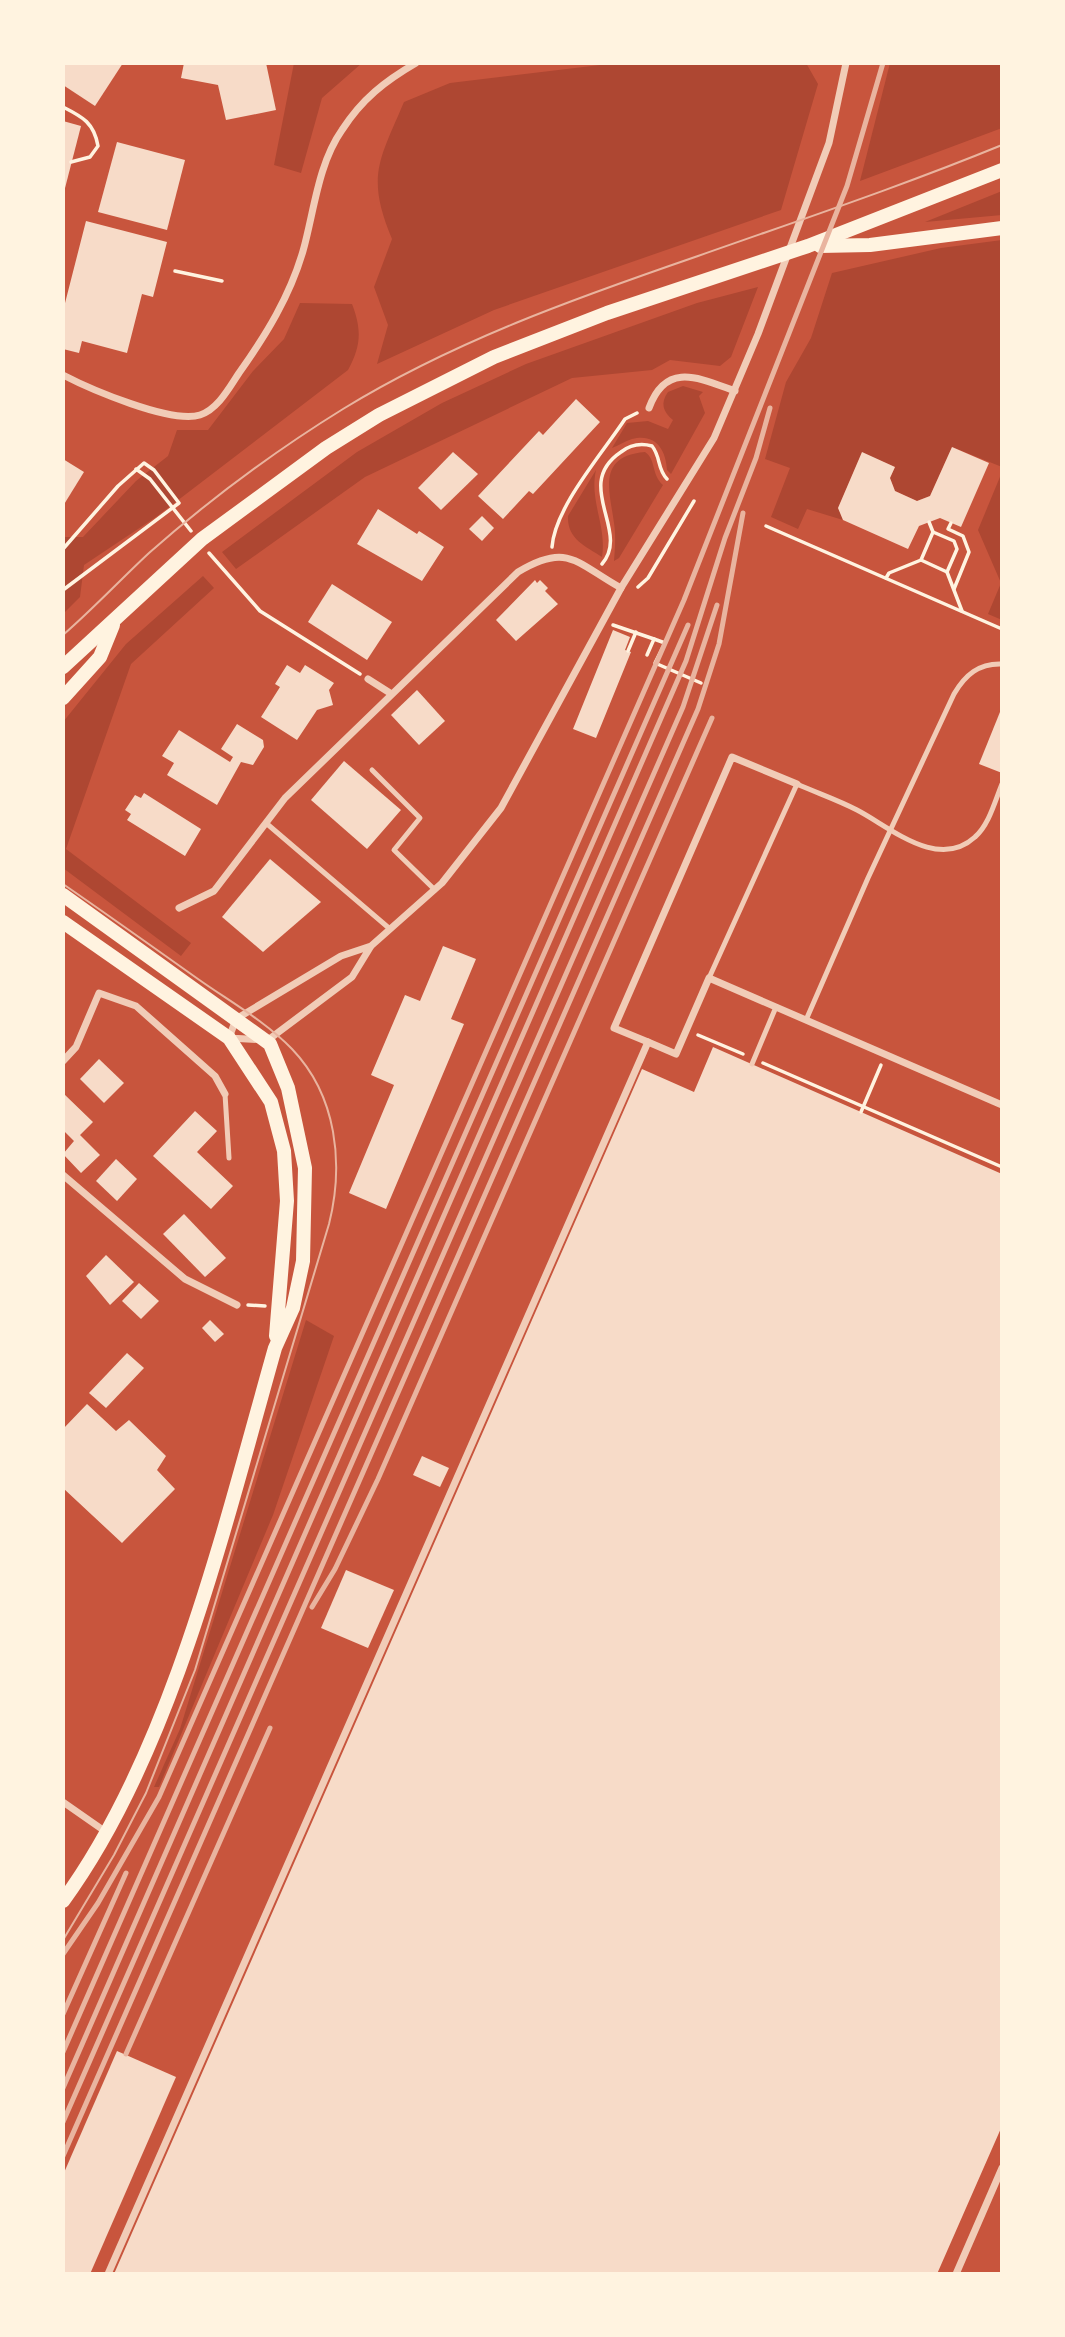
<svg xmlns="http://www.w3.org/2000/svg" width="1065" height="2337" font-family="Figtree,sans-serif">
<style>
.green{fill:#ae4732}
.building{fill:#f7dbc8}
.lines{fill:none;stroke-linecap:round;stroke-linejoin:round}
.path{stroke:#fff3e0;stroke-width:3.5}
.service{stroke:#f1ccb7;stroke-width:5}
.minor{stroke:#f1ccb7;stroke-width:7}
.secondary{stroke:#fff3e0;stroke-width:14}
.tram{stroke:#e9b49f;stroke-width:2}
.rail{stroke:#e9b49f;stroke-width:5}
</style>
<rect width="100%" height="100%" fill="#c8553d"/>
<g class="green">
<path d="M294,63H362L322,98L301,173L274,165Z"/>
<path d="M617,63H806L818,84L781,210L494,310L377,364L388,325L374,287L392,239C366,176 379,161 404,102L450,83Z"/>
<path d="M890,63H1002V128L860,181Z"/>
<path d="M1002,191V215L925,222Z"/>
<path d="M1002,240V467L952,447L930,496L917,501L895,491L890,478L895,467L862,453L838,508L843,520L807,509L798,529L771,517L790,468L765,459L786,382L811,338L832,273L941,248Z"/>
<path d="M758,287L731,357L720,366L670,360L652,370L572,378L365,477L236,569L222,552L357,452L442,403L526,364L697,303Z"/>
<path d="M300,303L352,304C362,330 361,346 348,370L156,517L84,565L80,597L63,614V537H83L136,481L168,456L177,430H208L253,371L284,339Z"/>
<path d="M683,386L703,392L699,396L705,413L671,474L667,470C666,449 655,433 632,439C625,441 618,446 612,448L627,423L648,421L668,429L673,420C663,412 660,403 668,392Z"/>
<path d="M645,452C656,459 651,474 663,485L619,558L614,561C615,548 616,536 614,523C610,492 596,456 645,452Z"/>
<path d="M596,470C589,501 607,526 602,557C585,546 567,539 568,516Z"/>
<path d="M1002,472V620L988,614L1001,583L978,530Z"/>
<path d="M203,576L214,588L131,664L66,849L191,943L181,956L63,868V722L126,644Z"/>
<path d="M306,1320L334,1336L273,1515L159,1787H154L180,1729Z"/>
</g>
<g class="building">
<path d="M63,63H123L95,106L63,85Z"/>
<path d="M184,63H266L276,110L226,120L218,85L181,78Z"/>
<path d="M63,121L81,126L64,192H63Z"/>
<path d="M117,142L185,160L167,230L98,212Z"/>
<path d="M86,221L167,242L153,297L142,294L127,353L82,341L79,353L63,349V311Z"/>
<path d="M576,399L600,422L533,494L529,491L503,519L478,496L539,431L543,435Z"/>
<path d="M952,447L989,463L961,527L940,518L919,526L908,549L843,520L838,508L862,452L895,467L890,478L895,491L917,501L930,496Z"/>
<path d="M453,452L478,474L441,510L418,488Z"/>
<path d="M63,459L84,472L63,506Z"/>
<path d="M378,509L417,534L419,531L444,547L422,581L357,544Z"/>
<path d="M482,516L494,528L482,541L469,529Z"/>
<path d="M535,580L537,583L540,580L548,588L545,591L558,604L516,641L496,620Z"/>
<path d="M332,584L392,622L367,660L308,622Z"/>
<path d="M613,630L630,637L625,650L631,652L596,738L573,729Z"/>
<path d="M287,665L300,673L305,665L334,683L329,690L333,705L317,710L297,740L261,717L280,687L275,684Z"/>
<path d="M417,690L445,721L419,745L391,715Z"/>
<path d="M1002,707V773L979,764Z"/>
<path d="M237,724L263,740L264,747L253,765L241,762L217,805L167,775L174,763L162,756L179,730L230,762L233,757L221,749Z"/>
<path d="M344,761L401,810L367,849L311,800Z"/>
<path d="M144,793L201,829L185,856L127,820L131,814L125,810L135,795L141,798Z"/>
<path d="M270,859L321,902L263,952L222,917Z"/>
<path d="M443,946L476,959L451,1019L464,1024L386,1209L349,1193L394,1085L371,1075L405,995L420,1001Z"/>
<path d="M713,1047L1002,1174V2126L937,2274H114L642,1069L694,1092Z"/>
<path d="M99,1059L124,1083L104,1103L80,1079Z"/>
<path d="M64,1094L93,1122L80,1135L100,1155L81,1173L63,1154L74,1141L63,1130Z"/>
<path d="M195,1111L217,1131L197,1152L233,1186L211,1209L153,1156Z"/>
<path d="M116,1159L137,1179L117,1201L96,1181Z"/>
<path d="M184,1214L226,1258L205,1277L163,1234Z"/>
<path d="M106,1255L134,1282L110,1305L86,1276Z"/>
<path d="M139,1283L159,1301L141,1319L122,1301Z"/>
<path d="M210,1320L224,1334L215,1342L202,1328Z"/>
<path d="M127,1353L144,1368L106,1408L89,1393Z"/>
<path d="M87,1404L116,1431L129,1420L166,1456L157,1470L175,1489L122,1543L63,1488V1429Z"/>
<path d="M422,1456L449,1468L440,1487L413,1475Z"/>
<path d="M346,1570L394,1590L368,1648L321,1628Z"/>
<path d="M117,2051L176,2077L90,2274H63V2175Z"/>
</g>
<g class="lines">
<g class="path">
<path d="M63,107C83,117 94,123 98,146L90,157L71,162"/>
<path d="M175,271L222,281"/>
<path d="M136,469L150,479L191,531"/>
<path d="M951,523L948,529L963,536L969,552L954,589"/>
<path d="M766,526L1002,629"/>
<path d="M552,547C555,507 602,454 625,419L637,413"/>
<path d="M63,549L118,486L144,463L154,470L179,503L63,590"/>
<path d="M209,553L260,611L360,674"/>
<path d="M921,560L947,572L957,549L954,541L933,532"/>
<path d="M602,564C631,531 572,485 621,452C630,445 641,443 652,446C661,457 657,469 667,479"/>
<path d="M947,572L962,611"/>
<path d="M886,578L889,573L921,560L933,532L929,522"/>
<path d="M638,587L648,578L694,501"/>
<path d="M613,625L654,639L647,655"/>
<path d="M654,639L665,643L655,663L701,683"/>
<path d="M628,651L636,632"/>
<path d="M698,1035L743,1054"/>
<path d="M763,1063L1002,1167"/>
<path d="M861,1112L881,1065"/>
<path d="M248,1305L265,1306"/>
</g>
<g class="service">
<path d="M372,770L420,818L394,850L435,890"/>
<path d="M266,823L390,929"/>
<path d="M709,978L797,784C817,793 838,800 857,810C890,827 938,871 975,837C989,825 995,801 1002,784"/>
<path d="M806,1020L868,878L954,694C965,675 979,663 1002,664"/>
<path d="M752,1064L776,1007"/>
<path d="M225,1094L229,1158"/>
</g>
<g class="minor">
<path d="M63,375C90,389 171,424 200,415C218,409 229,388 239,373C266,335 290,296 303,251C314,212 318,164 342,130C362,99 385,81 416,63"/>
<path d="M649,408C666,361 699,378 735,391"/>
<path d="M368,679L390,693"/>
<path d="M179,908L214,891L285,798L518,572C568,542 576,563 621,588"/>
<path d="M371,946L341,956L236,1019L229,1038L268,1040L352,977L371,946L442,883L501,808L621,588L714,438L758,334L829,143L846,63"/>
<path d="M648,1042L614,1028L732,757L797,784"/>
<path d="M63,1061L76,1047L99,993L136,1006L215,1076L225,1094"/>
<path d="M63,1175L185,1279L237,1305"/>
<path d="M63,1802L106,1832"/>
<path d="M108,2274L648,1042L676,1054L709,978L1002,1105"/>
<path d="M956,2274L1002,2168"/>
</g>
<g class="secondary">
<path d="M820,246L870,245L1002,228"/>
<path d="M63,667L202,539L326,448L379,415L494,357L607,313L808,246L1002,170"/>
<path d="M63,698L100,657L113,625"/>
<path d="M63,895L270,1044L288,1088L305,1168L303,1261L293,1308L275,1348C225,1524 172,1752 63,1901"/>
<path d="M63,922L229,1038L271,1102L284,1151L287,1201L276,1336"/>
</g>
<g class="tram">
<path d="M63,635C93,609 120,580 149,553C209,500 275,451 343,409C454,341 576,298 698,256C800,220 902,186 1002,145"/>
<path d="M63,884C108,915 153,947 198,979C229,1001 265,1021 292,1049C337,1096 344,1164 329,1224L195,1670L146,1793L114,1855L63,1940"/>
</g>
<g class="rail">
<path d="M312,1607L335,1569L378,1479L712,718"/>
<path d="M63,1954L98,1903L159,1797L684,600L847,186L883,63"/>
<path d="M63,2014L126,1873"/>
<path d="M63,2052L688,625"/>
<path d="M126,2054L270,1728"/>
<path d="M63,2088L686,661L725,538L756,458L770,408"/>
<path d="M63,2122L683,707L717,605"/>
<path d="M63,2156L698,709L719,644L743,513"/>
</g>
</g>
<rect width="1065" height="2337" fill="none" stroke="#fff3e0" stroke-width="130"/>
</svg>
